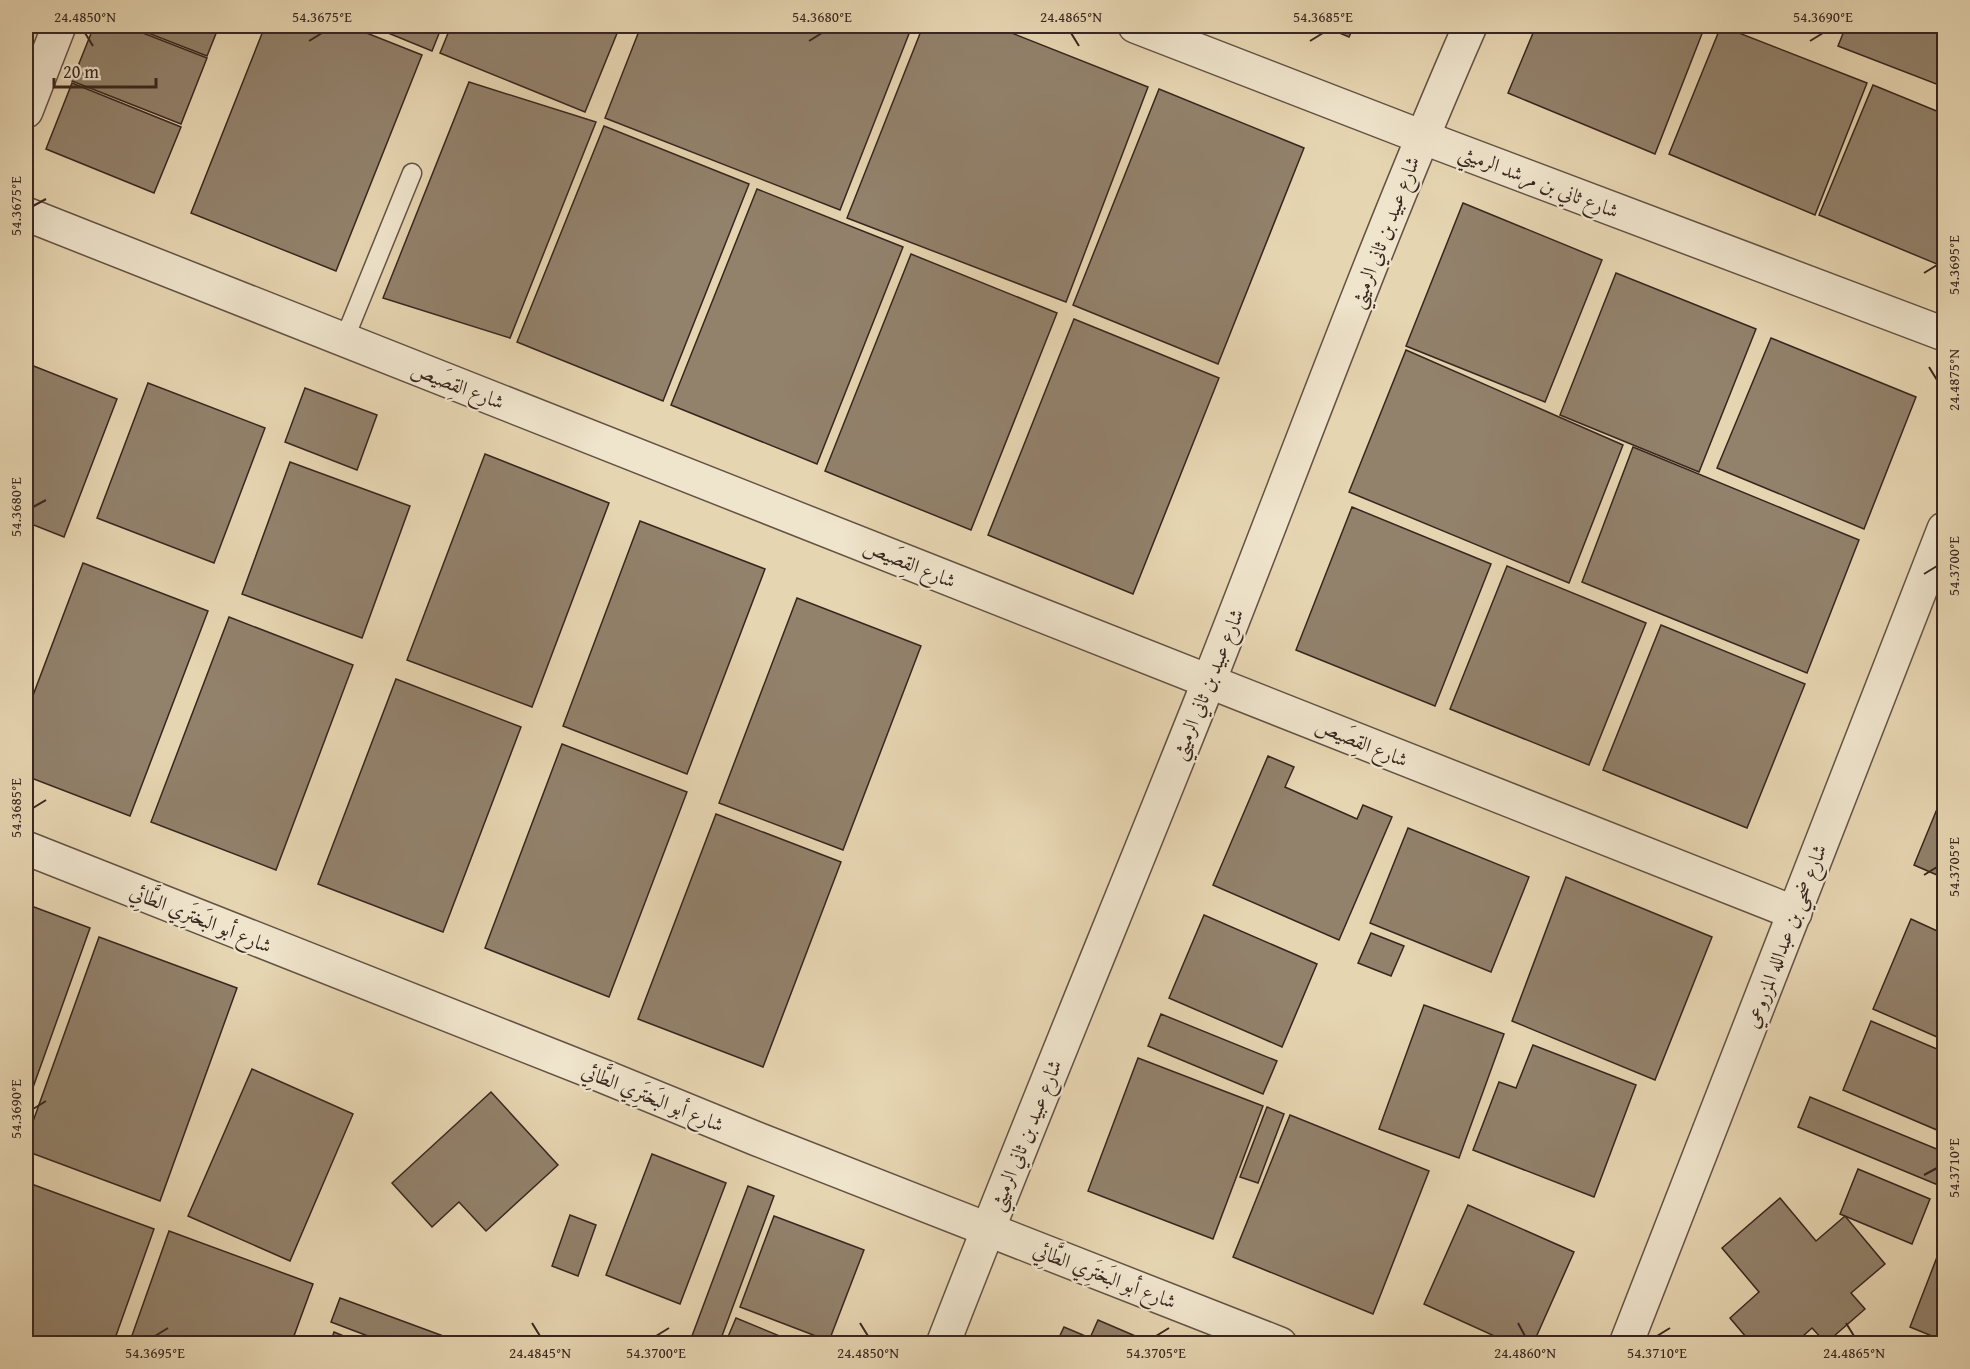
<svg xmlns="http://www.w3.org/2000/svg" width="1970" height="1369" font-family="'Gentium Book Plus',Amiri,serif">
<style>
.building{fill:#92816b;stroke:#38261f;stroke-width:1.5}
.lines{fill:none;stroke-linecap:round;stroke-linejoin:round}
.service-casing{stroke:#645244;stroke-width:21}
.minor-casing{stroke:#645244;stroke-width:36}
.service{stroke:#efe4cc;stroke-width:18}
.minor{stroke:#efe4cc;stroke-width:33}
.ticks{fill:none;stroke:#38261f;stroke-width:2}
.labels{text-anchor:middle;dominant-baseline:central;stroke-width:4.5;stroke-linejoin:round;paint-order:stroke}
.street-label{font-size:20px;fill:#38261f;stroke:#efe4cc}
.neatline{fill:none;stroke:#38261f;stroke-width:2}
.ticks-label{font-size:15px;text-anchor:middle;fill:#38261f}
</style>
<rect width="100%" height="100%" fill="#e6d5b1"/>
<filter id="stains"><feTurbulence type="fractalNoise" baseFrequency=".00333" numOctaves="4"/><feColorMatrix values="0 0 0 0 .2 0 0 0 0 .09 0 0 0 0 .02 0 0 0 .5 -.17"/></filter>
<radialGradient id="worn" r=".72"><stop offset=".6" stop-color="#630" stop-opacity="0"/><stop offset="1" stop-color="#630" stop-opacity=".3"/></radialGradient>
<g class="building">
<path d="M94,26H125L207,58L181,124L72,81Z"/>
<path d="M130,26H219L207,56Z"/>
<path d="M265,26H349L422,55L336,271L191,213Z"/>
<path d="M371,26H442L432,51Z"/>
<path d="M451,26H620L585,112L440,53Z"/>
<path d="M641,26H912L840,210L605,118Z"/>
<path d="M923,26H994L1148,87L1066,302L847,218Z"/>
<path d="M1323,26H1354L1349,37Z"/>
<path d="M1536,26H1705L1655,154L1508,93Z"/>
<path d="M1721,26L1867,83L1815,215L1669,154Z"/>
<path d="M1846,26H1944V87L1838,46Z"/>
<path d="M469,82L596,122L510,338L383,298Z"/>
<path d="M72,83L181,127L154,193L46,149Z"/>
<path d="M1873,85L1944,114V267L1819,215Z"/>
<path d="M1159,89L1304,148L1218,364L1073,305Z"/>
<path d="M604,126L749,184L663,401L517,342Z"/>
<path d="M757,189L903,247L817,464L671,405Z"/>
<path d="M1463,203L1602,260L1545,402L1406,346Z"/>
<path d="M911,254L1057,313L971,530L825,471Z"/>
<path d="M1616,273L1756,329L1699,472L1560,415Z"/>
<path d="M1074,319L1219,378L1133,594L988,535Z"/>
<path d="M1771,338L1916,397L1864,529L1717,468Z"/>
<path d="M1406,350L1623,445L1569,583L1349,492Z"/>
<path d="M26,363L117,399L64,537L26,522Z"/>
<path d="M148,383L265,428L214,563L97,518Z"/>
<path d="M305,388L377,415L357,470L285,442Z"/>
<path d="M1633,447L1859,540L1807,673L1582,582Z"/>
<path d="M485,454L609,503L532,707L407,660Z"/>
<path d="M290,462L410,506L362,638L242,594Z"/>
<path d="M1352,507L1491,564L1435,706L1296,650Z"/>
<path d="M640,521L765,569L687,774L563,726Z"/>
<path d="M83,563L208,611L130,816L26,776V714Z"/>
<path d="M1507,566L1646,623L1589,765L1450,709Z"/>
<path d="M797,598L921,646L843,850L719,803Z"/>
<path d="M229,617L353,665L276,870L151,822Z"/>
<path d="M1661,625L1805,684L1747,828L1603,770Z"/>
<path d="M396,679L521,727L443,932L318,884Z"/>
<path d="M562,744L687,792L609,997L485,948Z"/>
<path d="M1268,756L1294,767L1285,787L1357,819L1363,805L1392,817L1339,940L1213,885Z"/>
<path d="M1944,792V878L1914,865Z"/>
<path d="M716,814L841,862L763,1067L638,1019Z"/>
<path d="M1408,828L1529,877L1491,972L1370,923Z"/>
<path d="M1566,877L1712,937L1655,1080L1512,1021Z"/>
<path d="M26,904L90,928L26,1107Z"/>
<path d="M1204,915L1317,964L1282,1047L1169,998Z"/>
<path d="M1911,919L1944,934V1040L1873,1009Z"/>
<path d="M1371,933L1404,946L1391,976L1358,963Z"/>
<path d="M99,937L237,988L160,1201L26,1151V1141Z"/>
<path d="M1424,1005L1504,1034L1459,1158L1379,1129Z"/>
<path d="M1161,1014L1277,1061L1263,1094L1148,1046Z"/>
<path d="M1871,1021L1944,1052V1133L1843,1090Z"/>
<path d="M1533,1045L1636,1085L1594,1197L1473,1150L1499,1082L1516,1088Z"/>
<path d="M1138,1058L1263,1106L1213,1239L1088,1191Z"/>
<path d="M252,1069L353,1114L290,1261L188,1216Z"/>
<path d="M491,1092L558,1165L486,1231L459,1202L432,1227L392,1183Z"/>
<path d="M1810,1097L1944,1152V1169L1938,1185L1798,1127Z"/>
<path d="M1267,1107L1284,1114L1258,1183L1240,1177Z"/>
<path d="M1290,1115L1429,1171L1373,1314L1233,1257Z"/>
<path d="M652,1154L726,1183L680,1304L606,1275Z"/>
<path d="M1858,1169L1930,1199L1912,1244L1840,1214Z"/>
<path d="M26,1182L154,1229L113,1344H26Z"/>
<path d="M748,1186L774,1196L719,1344H689Z"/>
<path d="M1780,1198L1816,1241L1845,1216L1885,1264L1851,1293L1865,1309L1826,1343L1812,1328L1794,1344H1752L1730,1318L1759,1292L1722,1248Z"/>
<path d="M1468,1205L1574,1252L1533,1344H1512L1424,1304Z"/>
<path d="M570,1215L596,1225L578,1276L552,1266Z"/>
<path d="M774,1216L864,1250L829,1341L740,1307Z"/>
<path d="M169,1231L313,1284L291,1344H129Z"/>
<path d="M1944,1239V1341L1910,1327Z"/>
<path d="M340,1298L465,1344H389L331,1322Z"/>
<path d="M736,1318L799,1344H725Z"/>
<path d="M1098,1320L1154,1344H1056L1064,1327L1090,1338Z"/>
<path d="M334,1332L363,1344H330Z"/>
</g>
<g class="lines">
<g class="service-casing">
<path id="service" d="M344,340L412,173"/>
</g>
<g class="minor-casing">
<g id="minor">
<path d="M1135,26L1422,137L1944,334"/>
<path d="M26,111L59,26"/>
<path d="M26,214L1795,913"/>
<path d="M26,848L603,1076L757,1139L1280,1344"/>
<path d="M943,1344C1029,1122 1121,902 1209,681C1295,463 1376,241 1470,26"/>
<path d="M1626,1344L1944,529"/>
</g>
</g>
<use href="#service" class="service"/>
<use href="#minor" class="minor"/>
</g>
<path class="ticks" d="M85,33L93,46M1071,33L1079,46M309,41L322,33M809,41L822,33M1310,41L1323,33M1810,41L1823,33M33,206L46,199M1924,273L1937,265M1929,367L1937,380M33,507L46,500M1924,574L1937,566M33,808L46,800M1924,875L1937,867M33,1109L46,1101M1924,1175L1937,1168M532,1323L540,1336M860,1323L868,1336M1518,1323L1525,1336M1846,1323L1854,1336M155,1336L168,1328M656,1336L669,1328M1156,1336L1169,1328M1657,1336L1670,1328"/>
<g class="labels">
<g class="street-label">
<text transform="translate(1539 181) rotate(21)">شارع ثاني بن مرشد الرميثي</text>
<text transform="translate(1384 232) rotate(-69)">شارع عبيد بن ثاني الرميثي</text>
<text transform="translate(458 385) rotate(21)">شارع القِصَيص</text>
<text transform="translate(910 563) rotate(22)">شارع القِصَيص</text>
<text transform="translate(1207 684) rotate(-68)">شارع عبيد بن ثاني الرميثي</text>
<text transform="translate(1362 742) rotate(22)">شارع القِصَيص</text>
<text transform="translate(201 918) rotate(22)">شارع أبو البَختَرِي الطَّائِي</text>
<text transform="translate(1785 936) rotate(-69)">شارع ضحي بن عبدالله المزروعي</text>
<text transform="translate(653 1097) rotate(22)">شارع أبو البَختَرِي الطَّائِي</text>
<text transform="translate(1025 1135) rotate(-68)">شارع عبيد بن ثاني الرميثي</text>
<text transform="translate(1105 1275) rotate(21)">شارع أبو البَختَرِي الطَّائِي</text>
</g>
</g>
<rect width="1970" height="1369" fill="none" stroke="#e6d5b1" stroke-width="66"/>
<path d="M54 78v9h102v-9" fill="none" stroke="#38261f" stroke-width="3"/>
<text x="63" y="78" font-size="18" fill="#38261f" stroke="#efe4cc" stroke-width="4.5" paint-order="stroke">20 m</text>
<rect x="33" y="33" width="1904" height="1303" class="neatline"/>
<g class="ticks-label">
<text x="85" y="22">24.4850°N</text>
<text x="322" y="22">54.3675°E</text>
<text x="822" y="22">54.3680°E</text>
<text x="1071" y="22">24.4865°N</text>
<text x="1323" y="22">54.3685°E</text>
<text x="1823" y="22">54.3690°E</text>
<text transform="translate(16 206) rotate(-90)" y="5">54.3675°E</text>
<text transform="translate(1954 265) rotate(-90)" y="5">54.3695°E</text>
<text transform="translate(1954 380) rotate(-90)" y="5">24.4875°N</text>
<text transform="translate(16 507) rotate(-90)" y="5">54.3680°E</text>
<text transform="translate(1954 566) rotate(-90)" y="5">54.3700°E</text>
<text transform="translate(16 808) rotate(-90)" y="5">54.3685°E</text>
<text transform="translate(1954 867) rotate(-90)" y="5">54.3705°E</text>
<text transform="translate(16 1109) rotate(-90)" y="5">54.3690°E</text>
<text transform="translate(1954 1168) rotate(-90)" y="5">54.3710°E</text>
<text x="155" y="1358">54.3695°E</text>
<text x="540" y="1358">24.4845°N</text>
<text x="656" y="1358">54.3700°E</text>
<text x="868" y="1358">24.4850°N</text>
<text x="1156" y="1358">54.3705°E</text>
<text x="1525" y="1358">24.4860°N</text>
<text x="1657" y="1358">54.3710°E</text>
<text x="1854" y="1358">24.4865°N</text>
</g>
<rect width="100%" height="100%" filter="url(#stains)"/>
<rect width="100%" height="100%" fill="url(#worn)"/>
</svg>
